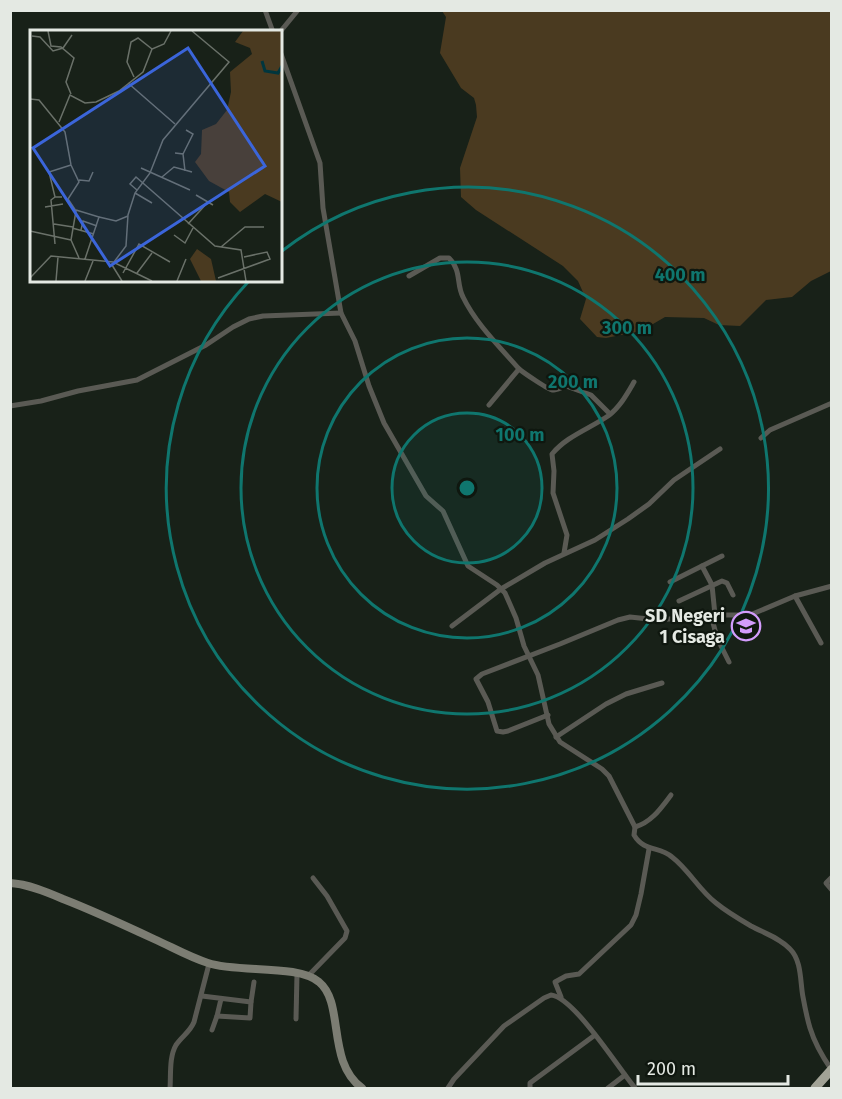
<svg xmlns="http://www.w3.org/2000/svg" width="842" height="1099" font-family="'Fira Sans',sans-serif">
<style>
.green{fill:#4a3a20}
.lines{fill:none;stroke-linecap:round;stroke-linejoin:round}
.minor{stroke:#5a5a54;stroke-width:5}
.secondary{stroke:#7c7d73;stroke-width:8}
.trunk{stroke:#a2a396;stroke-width:9}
.ring{fill:none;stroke:#0f766e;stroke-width:3}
.labels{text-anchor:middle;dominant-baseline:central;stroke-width:4.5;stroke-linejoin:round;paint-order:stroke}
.poi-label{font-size:18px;font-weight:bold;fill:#e4e9e3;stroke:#0f170f;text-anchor:end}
.inset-river{fill:none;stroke:#00363e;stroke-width:3}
.inset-road{fill:none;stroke:#6a7169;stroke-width:1.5}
.view{fill:#3b65da;fill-opacity:0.15;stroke:#3b65da;stroke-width:3}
.inset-edge{fill:none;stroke:#e4e9e3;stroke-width:3}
.centre{fill:#0f766e;stroke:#0f170f;stroke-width:3}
.ring-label{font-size:18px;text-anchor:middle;font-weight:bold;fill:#0f766e;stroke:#0f170f;stroke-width:4.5;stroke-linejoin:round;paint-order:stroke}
</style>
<rect width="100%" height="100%" fill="#182118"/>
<path class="green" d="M442,11H831V271L811,281L792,297L766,300L740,326L719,325L704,318L665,317L641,331L606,338L597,337L580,319L586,299L578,281L563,266L476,210L461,197L460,168L477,117L476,105L474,98L461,88L440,53L446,17Z"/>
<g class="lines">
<g class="minor">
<path d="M265,10L273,32"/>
<path d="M280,32L298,10"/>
<path d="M280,51L320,163L323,208L341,313L355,341L369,386L384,423L426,496L443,511L468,566L497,585L505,593L516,618L524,646L538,675L549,724L560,742L602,769L609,776L635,827L634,835C644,852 659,846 672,857C689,870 699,890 716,903C727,912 739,919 751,926C764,933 780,938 790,949C802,961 800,982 803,997C805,1008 807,1018 810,1028C815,1044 822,1056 831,1069"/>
<path d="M409,276L440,258H449C462,271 456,284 463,297C476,324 500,347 519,369"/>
<path d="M489,405L519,369C524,373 549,390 552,390C557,390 562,387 566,386L591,395L610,414"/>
<path d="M10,406L41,401L78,391L137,380L206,345L233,327L249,319L263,316L341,313"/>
<path d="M761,438L770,430L832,403"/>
<path d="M564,553L567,535L553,493L554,471L552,454C567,436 589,429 608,416C620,407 627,394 634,382"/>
<path d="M702,566L712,585L715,615"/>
<path d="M670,582L722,556"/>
<path d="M795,596L821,643"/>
<path d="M679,601L722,581L727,583L733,595"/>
<path d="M711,615L717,638L729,662"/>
<path d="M452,626L501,589L545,563L595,540L628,519L649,504L674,480L720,449"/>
<path d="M548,715L508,731L503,732L497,731L488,702L476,679L482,674L560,644L618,620L630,617L658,620L715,615H750L795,596L832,586"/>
<path d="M556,737L606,704L626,694L662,683"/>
<path d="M635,827C652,822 661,808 671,795"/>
<path d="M832,877L826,883L832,890"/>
<path d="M308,976L345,938L347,931L327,896L313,878"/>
<path d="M202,996L251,1002L250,1018L217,1016L221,999"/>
<path d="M561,997L555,982L566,976L579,974L631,925L636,915L641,894L649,849"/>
<path d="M251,1002L254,982"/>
<path d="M296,1019L297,974"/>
<path d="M212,1030L217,1016"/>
<path d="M170,1088C171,1075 169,1057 176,1045C182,1036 190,1032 194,1022L209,964"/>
<path d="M448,1088L454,1079L504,1026L544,998L551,995C574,997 619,1069 635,1088"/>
<path d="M530,1088V1083L595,1035"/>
<path d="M608,1088L625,1075"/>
</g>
<path class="secondary" d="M10,883C28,884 47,892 63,899C94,911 124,925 154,939C172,947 189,957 208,963C237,973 299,964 319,982C345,1003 326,1062 362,1088"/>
<path class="trunk" d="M815,1088L832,1069"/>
</g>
<circle cx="467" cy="488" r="75" fill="#0f766e" fill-opacity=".12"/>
<g class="ring">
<circle cx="467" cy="488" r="75"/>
<circle cx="467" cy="488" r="150"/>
<circle cx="467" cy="488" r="226"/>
<path d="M282 251A301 301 0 1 1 249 281"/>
</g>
<defs>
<g id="school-ring" transform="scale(1.5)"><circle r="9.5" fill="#0f170f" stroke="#d39cfc" stroke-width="1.5"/><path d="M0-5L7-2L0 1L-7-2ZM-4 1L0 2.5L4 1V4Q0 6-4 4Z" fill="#d39cfc"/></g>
</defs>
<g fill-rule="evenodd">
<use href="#school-ring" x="746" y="626"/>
</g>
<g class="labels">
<g class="poi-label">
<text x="725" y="616">SD Negeri<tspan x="725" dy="21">1 Cisaga</tspan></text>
</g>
</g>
<g transform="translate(30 30)">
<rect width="252" height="252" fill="#182118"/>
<path d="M213,1H252V172L235,164L210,182L200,172L199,162L179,151L165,132L171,124L172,100L186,94L197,80L201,62L200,42L222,24L220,18L205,12ZM167,219L181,229L186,251H171L160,229Z" fill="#4a3a20"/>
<path class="inset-river" d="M232,31L235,41L248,43L252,36"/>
<path class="inset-road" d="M18,1L21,16L31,17L44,28L36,52L41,64M2,6L10,7L23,21L33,18L42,5M104,47L97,32L101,12L108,8L122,19M98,53L145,94M0,69L9,70L35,102L41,135L49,152L38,169L46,181L41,210L49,228M29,92L40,65L55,73L66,72L89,61L113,42L122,19L134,14L141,1M145,123L153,124L155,141M153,124L163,104L156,100M111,138L160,160M132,147L144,137L162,142M49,150L59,151L63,142M107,160L100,154L106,147L185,216L211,220L216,251M105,163L122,173M0,164V198M166,165L183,175M25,167L21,170L25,214M32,167H25L19,142L41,135M15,177L33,174M46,180L69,187L55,229M69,187L86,191L98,186M24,194L43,197M158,194L178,172M42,198L64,204M51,200L53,191L67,196M0,201L41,210M144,205L155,213L163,198M191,217L215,197H234M84,232L96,216L98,185L105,163L120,143L133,110L199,32L162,1M82,235L92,251M93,243L109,214L140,232M107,243L122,223M0,248L21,226L83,232L122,251M188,248L240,229L237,222L214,227M26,251L28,227M55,251L63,231M147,251L156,229"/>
<path class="view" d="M158,18L235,136L80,236L3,118Z"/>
<rect width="252" height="252" class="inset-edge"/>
</g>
<circle cx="467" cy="488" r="9" class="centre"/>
<g class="ring-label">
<text x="680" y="281">400 m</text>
<text x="627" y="334">300 m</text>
<text x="573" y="388">200 m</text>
<text x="520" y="441">100 m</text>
</g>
<rect width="842" height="1099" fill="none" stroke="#e4e9e3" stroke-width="24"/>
<path d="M638 1075v9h150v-9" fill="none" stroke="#e4e9e3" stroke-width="3"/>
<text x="647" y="1075" font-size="18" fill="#e4e9e3" stroke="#0f170f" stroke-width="4.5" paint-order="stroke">200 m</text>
</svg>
